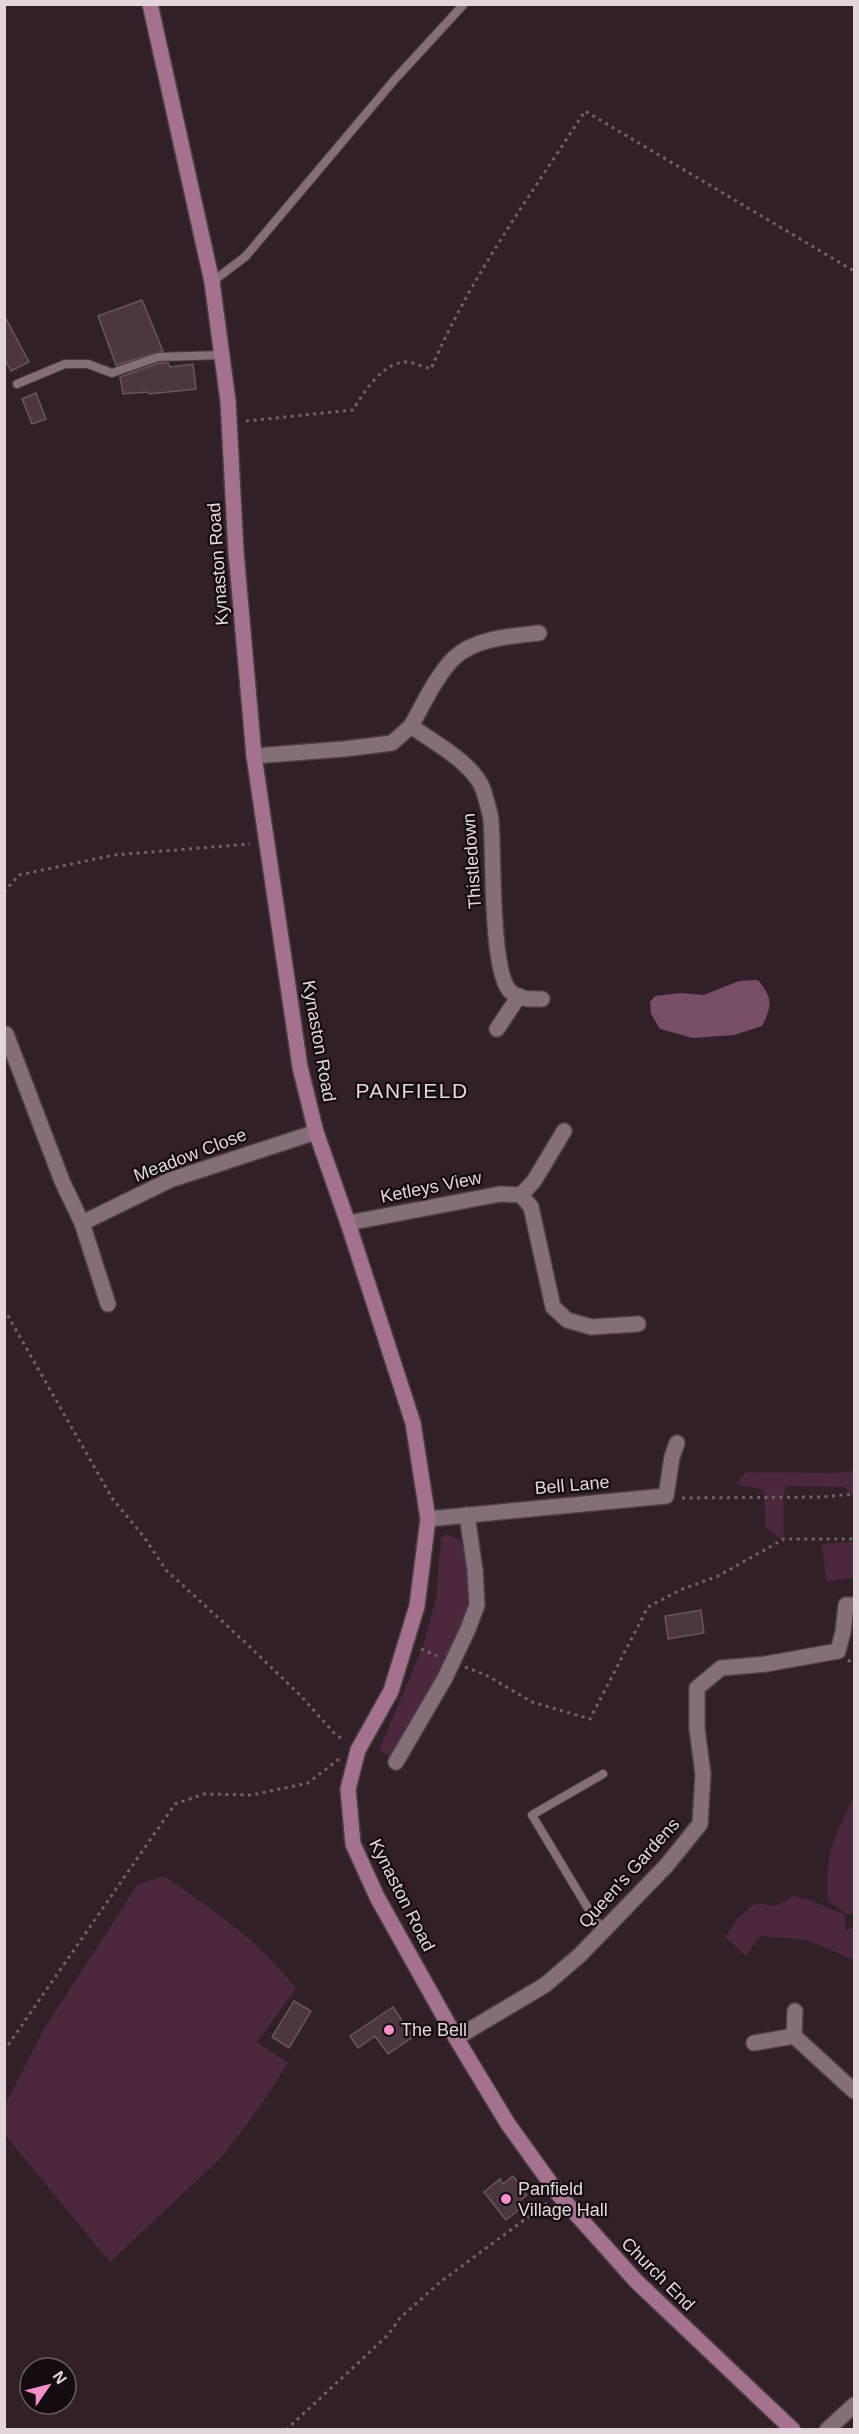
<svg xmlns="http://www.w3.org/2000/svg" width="859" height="2434" font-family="Arial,sans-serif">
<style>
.green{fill:#4b283b}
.water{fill:#784e64}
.building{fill:#4b3741;stroke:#6a545f;stroke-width:1.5}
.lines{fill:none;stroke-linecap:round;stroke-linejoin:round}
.lane-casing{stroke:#4d3e47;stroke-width:10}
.street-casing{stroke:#4d3e47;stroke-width:18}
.secondary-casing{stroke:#4d3e47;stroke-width:18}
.path{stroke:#716169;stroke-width:3;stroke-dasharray:3 4.5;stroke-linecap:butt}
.lane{stroke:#846e79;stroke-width:8}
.street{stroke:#846e79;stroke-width:15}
.secondary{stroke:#a4728d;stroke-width:15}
.poi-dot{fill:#f98fc9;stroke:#140c10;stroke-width:2}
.labels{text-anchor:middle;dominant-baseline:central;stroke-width:4.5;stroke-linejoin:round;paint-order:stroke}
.street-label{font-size:18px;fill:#e2d6dc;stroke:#140c10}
.poi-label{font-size:18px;fill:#e2d6dc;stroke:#140c10;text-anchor:start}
.quarter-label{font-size:21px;letter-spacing:1.5px;fill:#e2d6dc;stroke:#140c10}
</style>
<rect width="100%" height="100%" fill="#322029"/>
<g class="green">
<path d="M854,1471V1498L845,1487L786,1486L783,1497L784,1544L779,1537L766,1528L764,1490L736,1484L746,1472L834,1473Z"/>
<path d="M446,1534L461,1541L474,1603L466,1625L394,1760L379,1750L423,1646L436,1599L441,1538Z"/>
<path d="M854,1542V1578L826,1581L822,1544Z"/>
<path d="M854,1797V1914H847L828,1901C824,1856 834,1836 854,1797Z"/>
<path d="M164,1876C213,1910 261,1942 296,1989L257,2042L288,2063L259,2108L222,2157L110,2262L5,2135V2105L44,2029L138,1884Z"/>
<path d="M793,1896L810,1900L845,1915V1931L854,1927V1960L807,1940L760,1936L746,1956L725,1937L738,1918L756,1903L775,1906Z"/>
</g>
<path class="water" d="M758,980C772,998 773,1004 762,1026L734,1035L693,1038L660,1029L651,1014L650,1002L655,996L681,993L704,995L739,981Z"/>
<g class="building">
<path d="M142,300L163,351L116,365L98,316Z"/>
<path d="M4,315L29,362L11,371L4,358Z"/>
<path d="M159,363H168L170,367L193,364L196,389L149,394L148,392L123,394L120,377Z"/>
<path d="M36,393L46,419L32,424L22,399Z"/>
<path d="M701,1610L704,1633L668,1639L665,1616Z"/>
<path d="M294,2001L311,2011L289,2048L272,2037Z"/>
<path d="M393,2007L413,2037L388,2054L375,2036L358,2048L350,2036Z"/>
<path d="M513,2176L527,2195L517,2203L521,2208L506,2220L484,2192L500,2179L503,2184Z"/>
</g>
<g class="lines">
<g class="lane-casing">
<g id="lane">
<path d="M212,282L246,256L396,78L464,4"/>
<path d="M17,384L65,364H88L112,373L158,357L222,355"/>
<path d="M603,1774L532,1815L595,1920L605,1930"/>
</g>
</g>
<g class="street-casing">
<g id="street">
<path d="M539,633C512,636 475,638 454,658C436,676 424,703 411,726C434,743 472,762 483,789C486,799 490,811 491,820C494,852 490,975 511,992C520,1000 532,999 542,999"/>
<path d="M254,756L344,749L392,743L411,726"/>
<path d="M497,1029L519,996"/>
<path d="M6,1034L62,1181L82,1223"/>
<path d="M564,1131L534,1181L521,1195L531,1207L553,1307L567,1320L591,1327L638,1324"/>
<path d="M348,1223L500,1194L521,1195"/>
<path d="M108,1304L82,1223L170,1180L316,1132"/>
<path d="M428,1519L666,1496L672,1457L677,1443"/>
<path d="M396,1762L445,1678L468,1629L477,1605L475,1570L467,1515"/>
<path d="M794,2036L854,2091"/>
<path d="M456,2038L545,1985L580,1955L666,1866L700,1824L703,1774L697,1729V1688L721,1668L766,1664L838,1651L843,1632L846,1605H854"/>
<path d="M754,2043L794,2036L795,2011"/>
<path d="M827,2430L854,2405"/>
</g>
</g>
<g class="secondary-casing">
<path id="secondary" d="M150,4L212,282L228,401L236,552L254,756L300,1067L316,1132L348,1223L413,1423L428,1519L417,1606L391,1691L358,1750L348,1789L353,1844L377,1897L456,2038L508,2124L559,2195L636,2281L793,2430"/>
</g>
<g class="path">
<path d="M246,421L353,410C363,393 384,360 408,362C415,363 424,367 431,369C470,277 531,195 585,111L854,271"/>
<path d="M4,892L19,875L114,855L250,844"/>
<path d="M4,1309L112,1498L144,1537L166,1570L247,1644L301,1696L335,1734L344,1740"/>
<path d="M682,1498L821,1497L854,1494"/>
<path d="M421,1649L437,1656"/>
<path d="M848,1660L854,1665"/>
<path d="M465,1667L486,1675L532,1702L590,1719L648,1607L680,1590L718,1576L784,1539H854"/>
<path d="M4,2051L175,1804L204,1794L252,1795L308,1783L339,1759"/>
<path d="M286,2430L388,2335L400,2318L439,2283L547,2203"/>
</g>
<use href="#lane" class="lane"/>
<use href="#street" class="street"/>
<use href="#secondary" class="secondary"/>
</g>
<g class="poi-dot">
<circle cx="389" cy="2030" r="6"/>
<circle cx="506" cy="2199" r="6"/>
</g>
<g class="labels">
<g class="street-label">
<text transform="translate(218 564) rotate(-94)">Kynaston Road</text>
<text transform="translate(472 861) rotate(-94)">Thistledown</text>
<text transform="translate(319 1041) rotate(80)">Kynaston Road</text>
<text transform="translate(190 1155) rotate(-21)">Meadow Close</text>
<text transform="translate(431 1187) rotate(-11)">Ketleys View</text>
<text transform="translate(572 1485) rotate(-5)">Bell Lane</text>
<text transform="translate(629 1873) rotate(-48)">Queen's Gardens</text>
<text transform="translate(402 1895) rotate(63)">Kynaston Road</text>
<text transform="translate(658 2274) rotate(45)">Church End</text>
</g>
<g class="poi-label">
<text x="401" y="2030">The Bell</text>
<text x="518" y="2189">Panfield<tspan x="518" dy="21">Village Hall</tspan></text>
</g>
<g class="quarter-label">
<text x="412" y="1090">PANFIELD</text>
</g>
</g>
<rect width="859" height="2434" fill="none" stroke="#e2d6dc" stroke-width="12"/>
<g transform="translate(48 2386) rotate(55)"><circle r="28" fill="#140c10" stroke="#665d62" stroke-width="1.5"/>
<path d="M0-4.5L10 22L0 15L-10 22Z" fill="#f98fc9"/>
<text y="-9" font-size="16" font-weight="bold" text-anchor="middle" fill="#e2d6dc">N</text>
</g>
</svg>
